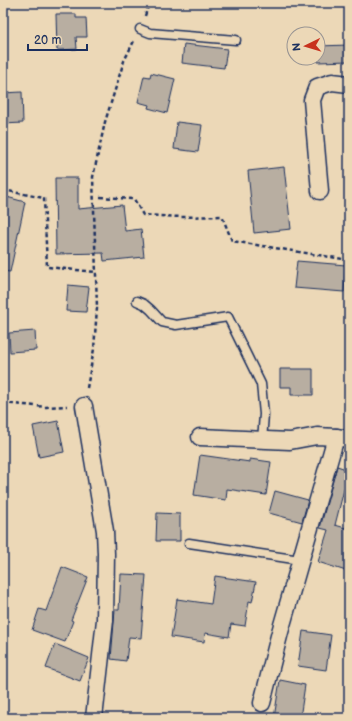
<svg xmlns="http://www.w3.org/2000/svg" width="352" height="721" font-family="'Balsamiq Sans',sans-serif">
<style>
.building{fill:#b8aea1;stroke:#1b2f5e}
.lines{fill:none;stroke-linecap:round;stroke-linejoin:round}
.service-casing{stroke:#1b2f5e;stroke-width:11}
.minor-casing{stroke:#1b2f5e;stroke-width:19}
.path{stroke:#1b2f5e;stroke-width:2.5;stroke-dasharray:4 3;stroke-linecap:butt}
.service{stroke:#ecd8b7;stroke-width:8}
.minor{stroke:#ecd8b7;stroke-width:16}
</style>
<rect width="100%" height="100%" fill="#ecd8b7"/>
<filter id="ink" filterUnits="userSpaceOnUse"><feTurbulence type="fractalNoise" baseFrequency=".025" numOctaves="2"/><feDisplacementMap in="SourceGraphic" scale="8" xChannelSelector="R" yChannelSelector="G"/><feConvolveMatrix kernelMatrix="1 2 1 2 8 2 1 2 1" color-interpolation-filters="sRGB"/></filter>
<g filter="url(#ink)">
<g class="building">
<path d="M56,14H76V18H86L87,37H76L77,49L57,50Z"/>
<path d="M184,44L227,49L224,68L182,63Z"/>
<path d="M349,45V61L318,62V46Z"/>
<path d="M151,73L175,79L167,113L148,108L149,105L138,102L144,76L150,77Z"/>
<path d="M22,92L23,123L3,124V93Z"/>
<path d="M177,122L202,125L198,152L174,149Z"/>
<path d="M284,167L291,229L254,233L248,171Z"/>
<path d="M55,178H78V209L122,205L125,231L141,229L144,257L104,261L103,253L56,254Z"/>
<path d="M3,196L25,202L10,272L3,271Z"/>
<path d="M297,261L346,265L344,292L294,288Z"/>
<path d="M68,285L89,287L86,312L66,311Z"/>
<path d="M35,331L36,350L10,352L9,333Z"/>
<path d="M280,369H313V395H291V387H280Z"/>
<path d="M58,421L64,452L39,457L33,426Z"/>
<path d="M200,455L250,462V459L271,462L266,495L227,489L226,500L194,495Z"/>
<path d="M337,466L349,470L335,525L349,529V572L318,562L328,530L320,528Z"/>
<path d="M275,491L308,500L302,522L269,513Z"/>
<path d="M157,513L180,514V541H156Z"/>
<path d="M62,567L88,577L71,620L73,621L65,642L32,630L39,609L46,611Z"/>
<path d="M121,574L146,575L141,638L129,637L126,661L111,659L115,610H119Z"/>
<path d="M215,576L256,582L252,602L249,601L245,626L231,624L229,637L205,633L204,642L171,637L177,599L211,604Z"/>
<path d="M303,631L331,635L326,670L298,666Z"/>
<path d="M55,644L89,658L80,681L46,668Z"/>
<path d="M280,680L305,685L300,718H274Z"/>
</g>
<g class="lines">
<g class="service-casing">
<g id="service">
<path d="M140,29L150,33L236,40"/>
<path d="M137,301L144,304L151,310L162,322L176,325L228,317L261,384L264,414L262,441"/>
<path d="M189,543L300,560"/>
</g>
</g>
<g class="minor-casing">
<g id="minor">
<path d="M320,191L312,100L317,87L332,82L349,84"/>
<path d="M84,406L105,531L106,554L105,620L94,718"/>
<path d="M200,437L290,441L317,436L336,437L349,439"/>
<path d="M262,703L280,632L336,437"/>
</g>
</g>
<g class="path">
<path d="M145,16L149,3"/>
<path d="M3,190L44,198L47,267L96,272"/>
<path d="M100,197L134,199L143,215L181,217L222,216L232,241L349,260"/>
<path d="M87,388L94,349L97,308L93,177L105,122L124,61L134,41"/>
<path d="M3,403L46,407L67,406"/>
</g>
<use href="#service" class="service"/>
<use href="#minor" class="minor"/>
</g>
</g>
<rect width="352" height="721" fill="none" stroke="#ecd8b7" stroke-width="16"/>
<rect x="8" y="8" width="336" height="705" fill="none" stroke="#1b2f5e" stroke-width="1.5" filter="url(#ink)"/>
<g transform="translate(306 46) rotate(265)"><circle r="19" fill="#ecd8b7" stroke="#989493"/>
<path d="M0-3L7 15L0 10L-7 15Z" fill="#c8321e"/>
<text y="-6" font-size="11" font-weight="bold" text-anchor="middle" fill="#1b2f5e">N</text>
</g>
<path d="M28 44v6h59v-6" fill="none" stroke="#1b2f5e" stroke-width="2"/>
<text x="34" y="44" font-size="12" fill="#1b2f5e" stroke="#ecd8b7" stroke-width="3" paint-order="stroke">20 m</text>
</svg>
